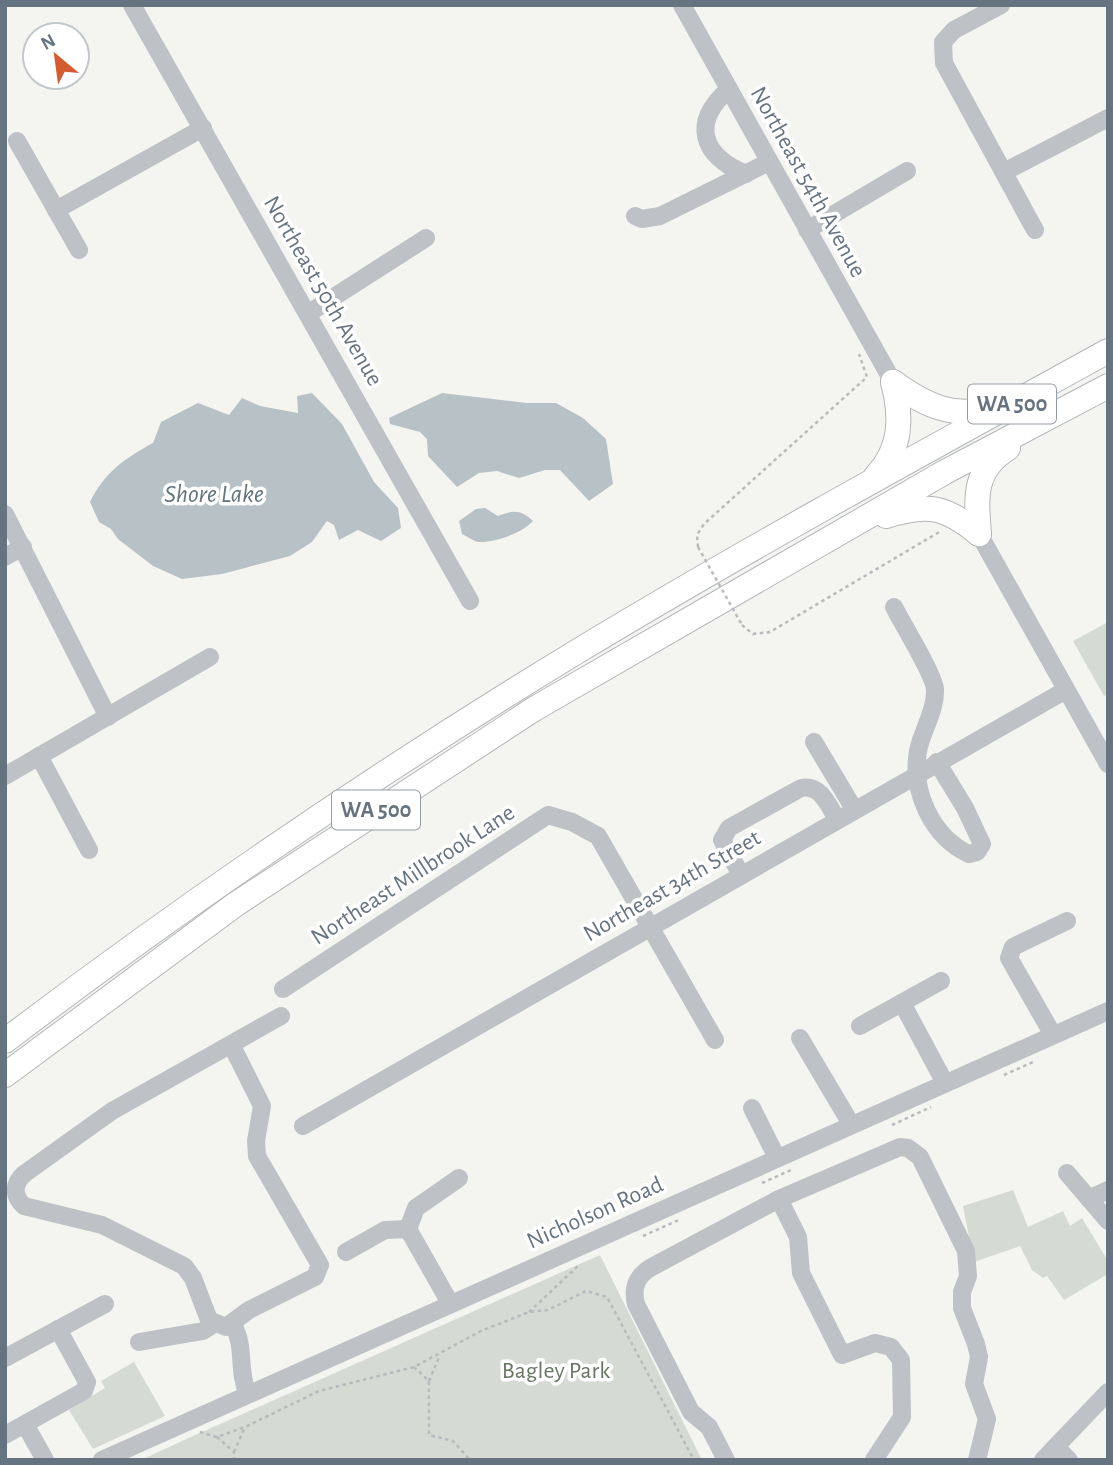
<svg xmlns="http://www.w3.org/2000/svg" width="1113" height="1465" font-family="'Alegreya Sans',sans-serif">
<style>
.green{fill:#d5dbd3}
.water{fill:#b8c2c6}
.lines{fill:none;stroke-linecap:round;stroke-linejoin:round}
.highway-casing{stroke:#b3b6b9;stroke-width:26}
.path{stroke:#b8babd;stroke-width:2.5;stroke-dasharray:3.5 3.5;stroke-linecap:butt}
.minor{stroke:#bec1c5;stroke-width:18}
.highway{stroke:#fff;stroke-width:24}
.path-bridge{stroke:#b8babd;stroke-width:2.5;stroke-dasharray:3.5 3.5;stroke-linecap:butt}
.labels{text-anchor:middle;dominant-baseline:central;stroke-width:7;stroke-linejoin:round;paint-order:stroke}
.shield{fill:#fff;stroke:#949da6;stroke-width:2}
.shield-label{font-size:23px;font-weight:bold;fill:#667380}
.street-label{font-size:24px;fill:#667380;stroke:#fff}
.park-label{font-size:24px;fill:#677764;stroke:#fff}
.water-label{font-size:26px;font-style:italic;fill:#62757d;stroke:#fff}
</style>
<rect width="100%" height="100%" fill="#f4f5f1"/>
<g class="green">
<path d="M1108,622V694L1104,696L1073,641Z"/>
<path d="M1013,1190L1028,1227L1063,1211L1070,1226L1082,1218L1108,1261V1274L1064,1300L1047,1276L1043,1278L1032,1270L1020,1246L974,1262L963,1206Z"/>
<path d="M600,1255L702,1460H141L182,1441Z"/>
<path d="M134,1362L165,1416L93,1449L69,1410L105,1388L101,1381Z"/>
</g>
<g class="water">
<path d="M312,393L342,424L374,482L398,508L401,528L381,541L358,530L339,540L334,525L327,521L312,542L290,556L222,574L182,579L153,566L118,539L111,529L99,522L90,502C104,473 125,458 153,443L161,422L198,403L229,415L242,398L260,406L298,413L297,396Z"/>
<path d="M442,393L527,403H556L583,418L606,439L613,484L589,501L560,470H545L519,478L497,471L479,473L457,487L428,456L427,439L420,432L390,424L389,418Z"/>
<path d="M485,508L498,516C513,510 521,509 533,521C522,533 495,543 478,542C473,541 467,536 462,534L459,521L476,509Z"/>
</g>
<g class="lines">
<g class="highway-casing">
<g id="highway">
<path d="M893,382C923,404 957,422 995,405"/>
<path d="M876,476C902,449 902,416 893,382"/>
<path d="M886,516C927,503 946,506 979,534"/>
<path d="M979,534C976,497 973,470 1008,448"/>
<path d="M5,1041C189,901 381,771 578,651C752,546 930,449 1108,351"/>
<path d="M5,1075L236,904L534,709L945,472L1108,386"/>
</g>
</g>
<g class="path">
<path d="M698,547L697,535L704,524L867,377L859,354"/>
<path d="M742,625L753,634L770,632L941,531"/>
<path d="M1004,1075L1033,1062"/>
<path d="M892,1125L931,1107"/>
<path d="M762,1183L791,1170"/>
<path d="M643,1236L681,1219"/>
<path d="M529,1312L580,1264"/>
<path d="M414,1367L429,1381V1435L453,1441L470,1460"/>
<path d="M429,1381L440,1355"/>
<path d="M200,1432L217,1437L245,1427L319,1391L414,1367L481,1331L529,1312L548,1310L586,1291L607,1297L694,1460"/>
<path d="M217,1437L234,1452V1460"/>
<path d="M234,1452L245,1427"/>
</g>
<g class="minor">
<path d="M132,5L470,601"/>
<path d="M682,5L893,382"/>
<path d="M1001,5L954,30L943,42L944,63L1035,230"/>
<path d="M729,89C690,123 702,156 746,174"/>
<path d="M17,141L79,250"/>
<path d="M1004,172L1108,118"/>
<path d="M56,210L203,128"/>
<path d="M635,216L642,219L660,216L769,162"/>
<path d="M807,230L907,171"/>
<path d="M309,313L426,238"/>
<path d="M5,514L108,717"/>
<path d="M979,534L1108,764"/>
<path d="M5,557L23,547"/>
<path d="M894,607C902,623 934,675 935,689C936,711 922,730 918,751C911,791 932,837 969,854L977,852L982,844L965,808L937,762"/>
<path d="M814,742L854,809"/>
<path d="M39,756L89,850"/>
<path d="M5,776L210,657"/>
<path d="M741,875L722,840L729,828L801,788C821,784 828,805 837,819"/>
<path d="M283,989L548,815L572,822L598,836L715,1040"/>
<path d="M902,1003L945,1083"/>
<path d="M860,1026L941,981"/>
<path d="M1053,1035L1009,958L1013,947L1067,921"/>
<path d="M800,1038L851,1124"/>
<path d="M231,1044L262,1106L256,1141L257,1156L320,1265L315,1277L249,1310L226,1327L209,1320L193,1278L184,1266L102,1225L24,1206C13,1196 13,1184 24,1174L112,1111L281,1016"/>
<path d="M752,1108L777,1158"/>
<path d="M303,1126L1066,690"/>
<path d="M1067,1173L1108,1221"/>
<path d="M779,1199L798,1237L801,1273L842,1355L875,1343L891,1347L901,1360L902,1417L874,1460"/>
<path d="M1089,1199L1108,1190"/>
<path d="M408,1229L450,1303"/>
<path d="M408,1229L416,1208L459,1178"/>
<path d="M346,1252L385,1230L408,1229"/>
<path d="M233,1325C246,1347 237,1371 248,1394"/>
<path d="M139,1342L203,1331L214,1324"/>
<path d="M5,1358L105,1304"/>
<path d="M26,1426L45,1460"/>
<path d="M5,1435L84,1391L87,1382L58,1329"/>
<path d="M1056,1447L1069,1460"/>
<path d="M102,1460L1108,1011"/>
<path d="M726,1460L709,1427L691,1412L636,1304C632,1288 636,1277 650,1268L779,1199L900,1147L908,1148L920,1157L966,1251L968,1276L962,1292V1308L976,1344L979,1357L974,1384L987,1419L977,1460"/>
<path d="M1043,1460L1108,1392"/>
</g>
<use href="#highway" class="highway"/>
<path class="path-bridge" d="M698,547L742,625"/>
</g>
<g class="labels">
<g class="shield">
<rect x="968" y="384.5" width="88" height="39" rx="5"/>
<rect x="332" y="790.5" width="88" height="39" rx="5"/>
</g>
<g class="shield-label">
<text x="1012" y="404">WA 500</text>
<text x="376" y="810">WA 500</text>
</g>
<g class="street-label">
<text transform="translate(808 182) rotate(61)">Northeast 54th Avenue</text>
<text transform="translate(323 291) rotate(60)">Northeast 50th Avenue</text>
<text transform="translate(413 875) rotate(-33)">Northeast Millbrook Lane</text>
<text transform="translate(672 886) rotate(-30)">Northeast 34th Street</text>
<text transform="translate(595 1213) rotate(-24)">Nicholson Road</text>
</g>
<g class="park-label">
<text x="556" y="1371">Bagley Park</text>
</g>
<g class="water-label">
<text x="214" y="494">Shore Lake</text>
</g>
</g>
<rect width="1113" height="1465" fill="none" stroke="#667380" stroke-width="14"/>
<g transform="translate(56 56) rotate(331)"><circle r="33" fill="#ffffff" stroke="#c2c7cc" stroke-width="2"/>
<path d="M0-5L12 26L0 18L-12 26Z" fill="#d55c31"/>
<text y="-10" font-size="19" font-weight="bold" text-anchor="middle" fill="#667380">N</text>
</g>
</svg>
